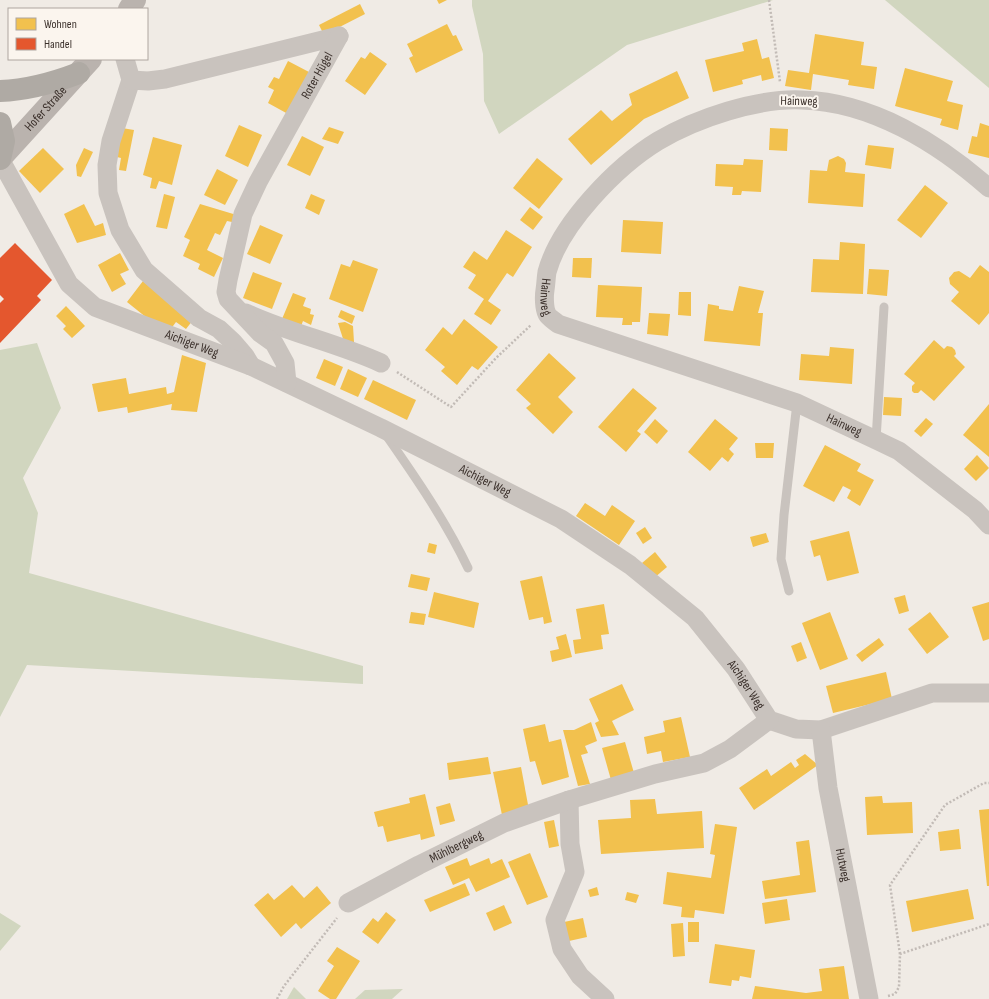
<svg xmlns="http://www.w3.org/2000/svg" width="989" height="999" font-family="'Sofia Sans Condensed',sans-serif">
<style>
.green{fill:#d1d6bf}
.homes{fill:#f2c14e}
.shops{fill:#e4572e}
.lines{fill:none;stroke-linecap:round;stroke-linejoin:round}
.path{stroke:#c2bbb6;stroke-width:2.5;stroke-dasharray:2 2;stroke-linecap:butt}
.lane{stroke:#c9c3be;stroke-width:9}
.street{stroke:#c9c3be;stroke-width:19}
.secondary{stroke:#bab3ae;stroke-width:22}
.highway{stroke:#afaaa4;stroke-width:22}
.labels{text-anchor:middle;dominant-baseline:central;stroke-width:4;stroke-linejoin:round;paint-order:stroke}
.street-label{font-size:13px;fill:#3b302b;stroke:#fbf5ee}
</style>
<rect width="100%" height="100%" fill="#f0ebe5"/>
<g class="green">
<path d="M472,0H773L627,45L499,134L484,101L483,54L472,6Z"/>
<path d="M885,0H989V88Z"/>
<path d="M37,343L61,408L23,478L38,513L29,573L363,666V684L27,665L0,717V350Z"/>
<path d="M0,913L21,926L0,951Z"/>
<path d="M294,987L306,999H287Z"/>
<path d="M403,989L392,999H355L365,990Z"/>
</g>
<g class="homes">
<path d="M437,0H447L439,4Z"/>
<path d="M360,4L365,14L324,35L319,25Z"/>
<path d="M447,24L453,36L456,35L463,50L416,73L409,58L413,56L407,44Z"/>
<path d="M815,34L864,42L861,65L877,67L874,89L848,85L849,80L813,74L811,90L785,86L788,70L809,73Z"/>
<path d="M757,39L762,59L769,57L774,78L762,81L761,75L742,80L743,84L713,92L705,60L744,51L742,43Z"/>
<path d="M370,52L387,64L365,95L345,81L361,57L365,59Z"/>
<path d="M288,61L309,72L288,114L268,103L274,90L268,87L274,77L279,79Z"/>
<path d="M905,68L953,81L947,101L963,105L958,130L940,125L942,119L895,106Z"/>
<path d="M677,71L689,98L644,119L591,165L568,139L601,110L612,121L632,105L629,94Z"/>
<path d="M980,123L989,126V158L968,153L972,136L977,137Z"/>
<path d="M239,125L262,135L248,167L225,156Z"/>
<path d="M329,127L344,132L338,144L322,139Z"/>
<path d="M122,128L134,130L126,171L119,170L121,158L117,157Z"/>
<path d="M770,128L788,129L787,151L769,150Z"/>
<path d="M302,136L324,147L310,176L287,165Z"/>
<path d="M153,137L182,145L172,185L159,181L156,189L150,188L152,178L143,175Z"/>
<path d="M868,145L894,148L891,169L865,165Z"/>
<path d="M43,148L64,169L40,193L19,171Z"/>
<path d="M84,148L93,152L81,177L77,176L76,165Z"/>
<path d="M838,156L844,159L846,163L845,172L865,174L863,207L808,203L810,170L827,171L829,160Z"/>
<path d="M537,158L563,179L539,209L513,188Z"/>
<path d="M744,159L763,160L761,192L742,191L741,195H732L733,187L715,186L716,164L743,165Z"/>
<path d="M217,169L238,180L225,205L204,195Z"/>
<path d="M925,185L948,203L921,238L897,220Z"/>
<path d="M164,194L175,197L167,229L156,227Z"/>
<path d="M311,194L325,200L319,215L305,208Z"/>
<path d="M84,204L95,226L103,223L106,235L77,243L64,214Z"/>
<path d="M200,204L240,216L237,223L227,221L220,235L215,233L207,250L223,258L214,277L198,269L200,264L183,256L190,240L184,237Z"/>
<path d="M530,207L543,217L533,230L520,220Z"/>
<path d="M623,220L663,222L661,254L621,252Z"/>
<path d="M260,225L283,235L270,264L247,254Z"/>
<path d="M506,230L532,247L513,277L507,273L488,301L501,310L491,325L474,314L484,299L468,288L476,275L463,267L474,251L487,260Z"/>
<path d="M840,242L865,244L863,294L811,292L813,259L839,260Z"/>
<path d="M120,253L129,270L120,274L126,284L112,292L98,265Z"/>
<path d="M573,258H592L591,278L572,277Z"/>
<path d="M353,260L378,269L363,312L329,299L341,264L350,267Z"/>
<path d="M980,265L989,272V313L979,325L951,301L959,292L950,284L949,278L954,272L959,271L970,278Z"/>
<path d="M869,269L889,270L887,296L867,294Z"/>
<path d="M253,272L282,283L272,309L243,298Z"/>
<path d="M143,281L193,320L186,329L176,322L170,330L157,326L127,302Z"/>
<path d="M598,285L642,287L640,322H632V325H622L623,318L596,317Z"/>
<path d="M739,286L764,291L758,313H763L760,346L704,341L708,304L719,306V309L733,311Z"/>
<path d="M679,292H691V316L678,315Z"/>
<path d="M293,293L306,298L303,306L311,309L310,314L314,315L311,325L303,321L301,326L282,319Z"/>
<path d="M66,306L85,326L72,338L63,329L66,326L56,316Z"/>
<path d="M341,310L355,316L352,324L338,317Z"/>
<path d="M649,313L670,314L668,336L647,334Z"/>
<path d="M464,319L498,347L478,370L472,366L457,385L441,371L445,367L425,350L443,327L452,335Z"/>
<path d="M345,322L353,326L354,342H344L338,323Z"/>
<path d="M934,340L944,349L947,346L952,347L955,350L956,354L954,356L965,367L934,401L921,390L918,393H914L912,391V386L915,383L904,374Z"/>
<path d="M830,347L854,349L852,384L799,380L801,354L829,356Z"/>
<path d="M549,353L576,378L558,397L573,412L553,434L526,408L531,404L516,390Z"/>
<path d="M182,355L206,363L197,412L171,410L172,404L128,413L127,407L98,412L92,384L126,378L129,394L166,387L167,394L174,392Z"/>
<path d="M324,359L343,367L335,386L316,378Z"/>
<path d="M348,369L367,378L358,397L340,389Z"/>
<path d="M373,380L416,400L407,420L364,399Z"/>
<path d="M633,388L657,408L637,431L641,434L626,452L598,427Z"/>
<path d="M884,397L902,398L901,416L883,415Z"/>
<path d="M989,404V457L963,435Z"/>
<path d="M926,418L933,424L921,437L914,431Z"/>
<path d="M655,419L668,431L657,444L644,432Z"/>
<path d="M715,419L738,438L729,449L734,454L728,462L722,457L710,471L688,452Z"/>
<path d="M755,443H774L773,458H756Z"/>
<path d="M825,445L861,464L857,471L874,480L860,506L847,498L851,490L843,486L834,502L803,486Z"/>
<path d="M977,455L989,468L976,481L964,469Z"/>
<path d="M585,503L605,516L612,505L635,521L619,545L576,516Z"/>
<path d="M645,527L652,538L643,544L636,533Z"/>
<path d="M849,531L859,573L827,581L820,555L814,557L810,541Z"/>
<path d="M766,533L769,542L753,547L750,537Z"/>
<path d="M429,543L437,545L435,554L427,552Z"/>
<path d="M655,552L667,567L654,578L642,563Z"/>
<path d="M411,574L430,578L427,591L408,587Z"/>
<path d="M542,576L552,622L544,624L543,617L529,620L520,581Z"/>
<path d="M434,592L479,603L474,628L428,617Z"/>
<path d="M905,595L909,611L899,614L894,598Z"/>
<path d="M989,602V639L983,641L972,607Z"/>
<path d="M604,604L609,634L601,635L603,649L575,654L573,640L581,639L576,609Z"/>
<path d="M411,612L426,614L424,625L409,623Z"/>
<path d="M830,612L848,659L820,670L802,623Z"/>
<path d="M930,612L949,637L927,654L908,629Z"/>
<path d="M566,634L572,657L552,662L550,651L559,649L556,637Z"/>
<path d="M879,638L884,645L862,662L856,655Z"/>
<path d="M801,642L807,658L797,662L791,646Z"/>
<path d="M886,672L892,699L833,713L826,686Z"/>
<path d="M622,684L634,710L612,721L619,735L601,737L595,723L599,721L589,699Z"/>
<path d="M681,717L690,757L663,762L661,751L647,754L644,737L665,732L663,721Z"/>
<path d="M591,722L597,741L585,746L588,753L581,755L590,784L578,786L563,730H574Z"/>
<path d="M545,724L549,742L561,739L569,777L542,785L535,761L530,762L523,729Z"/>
<path d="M625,742L634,773L611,780L602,748Z"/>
<path d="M805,754L818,765L754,810L739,788L767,769L771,776L791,762L795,768L799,765L796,760Z"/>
<path d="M488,757L491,774L449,780L447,763Z"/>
<path d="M521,767L529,810L502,815L493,772Z"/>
<path d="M425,794L435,836L421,840L420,834L387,842L383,826L378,827L374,812L410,803L409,798Z"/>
<path d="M882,796L883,803L912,802L913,833L867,835L865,797Z"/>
<path d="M655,799L657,814L702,811L704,848L601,854L598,820L631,818L630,800Z"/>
<path d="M450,803L455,821L440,825L436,807Z"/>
<path d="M989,809V886H987L979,810Z"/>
<path d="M554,820L559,846L549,848L544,822Z"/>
<path d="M715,824L737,827L724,914L695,910L694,918L681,917L682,907L663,904L667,872L711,878L715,855L710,854Z"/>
<path d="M959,829L961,849L940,851L938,832Z"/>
<path d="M809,840L816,892L765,899L762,881L800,875L796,842Z"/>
<path d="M530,853L548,897L527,905L508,862Z"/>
<path d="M467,858L470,866L489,858L491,864L502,859L510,877L476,892L469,878L453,885L445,867Z"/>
<path d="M465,883L470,895L430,912L424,900Z"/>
<path d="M292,885L304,898L317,886L331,903L301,929L296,923L281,937L254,905L268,893L274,900Z"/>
<path d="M597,887L599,895L590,897L588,890Z"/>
<path d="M968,889L974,919L912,932L906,901Z"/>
<path d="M627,892L639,895L636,903L625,900Z"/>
<path d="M787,899L790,920L765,924L762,903Z"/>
<path d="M504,905L512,923L494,931L486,913Z"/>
<path d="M386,912L396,920L378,944L362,932L373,918L378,922Z"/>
<path d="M583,918L587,937L569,941L564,922Z"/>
<rect x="688" y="922" width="11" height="20"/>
<path d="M683,923L685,956L673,957L671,924Z"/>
<path d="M715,944L755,950L751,978L740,976L739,981L732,980L731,986L709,983Z"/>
<path d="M337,947L360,961L336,999H330L318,991L334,966L327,961Z"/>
<path d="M844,966L849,999H752L755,986L806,993L822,991L819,969Z"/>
</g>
<path class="shops" d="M15,243L52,280L37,296L41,300L0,343V303L4,299L0,295V258Z"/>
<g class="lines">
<g class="path">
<path d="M769,0L780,82"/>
<path d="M397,372L451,407L496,358L531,325"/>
<path d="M900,954L890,885L945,805L984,783H989"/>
<path d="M888,996L895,994L899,987L900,954L989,924"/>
<path d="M277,999L284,986L337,918"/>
</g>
<g class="lane">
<path d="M386,435C416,478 445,520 468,568"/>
<path d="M876,440L884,307"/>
<path d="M789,591L781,559L784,515L797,403"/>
</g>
<g class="street">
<path d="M125,59L131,80L111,141L107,165L108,193L120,230L144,270L199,318L219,329L233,342L245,356L251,366"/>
<path d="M131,80L148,81L165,79L339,36"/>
<path id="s1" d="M0,159L69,284L95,307L251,366L381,428L561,519L630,565L695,618L736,669L769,720L796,729L821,730L932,693H989"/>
<path id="s2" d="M989,188C938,143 872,102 802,100C757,98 697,118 658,141C617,166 560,224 547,272C546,278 546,284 545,290C544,296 544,308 547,314C549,318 555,321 558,324L797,403L876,440L899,451L975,510L989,525"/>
<path d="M246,313C289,333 337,343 381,363"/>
<path id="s3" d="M287,383L285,363L274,343L260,333L228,299L226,292L228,280L243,214L258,182L339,36"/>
<path id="s4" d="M821,730L828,788L869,999"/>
<path d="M569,800L570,844L575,872L555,920L562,949L580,976L605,999"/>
<path id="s5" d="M348,903L419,865L504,823L569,800L655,774L704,763L730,749L769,720"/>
</g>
<g class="secondary">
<path d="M129,9L135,0"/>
<path id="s6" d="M0,159L91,59"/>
</g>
<g class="highway">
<path d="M0,91C28,90 53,83 79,73"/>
<path d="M0,123L4,141L0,159"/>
</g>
</g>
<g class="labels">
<g class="street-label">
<text stroke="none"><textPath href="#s3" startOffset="351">Roter Hügel</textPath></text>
<text transform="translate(799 101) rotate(1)">Hainweg</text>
<text stroke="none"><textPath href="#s6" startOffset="68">Hofer Straße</textPath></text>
<text stroke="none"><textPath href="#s2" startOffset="562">Hainweg</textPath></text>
<text stroke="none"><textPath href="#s1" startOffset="281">Aichiger Weg</textPath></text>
<text stroke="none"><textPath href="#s2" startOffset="898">Hainweg</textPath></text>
<text stroke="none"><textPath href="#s1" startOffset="605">Aichiger Weg</textPath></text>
<text stroke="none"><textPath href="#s1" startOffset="941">Aichiger Weg</textPath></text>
<text stroke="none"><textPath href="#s5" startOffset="122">Mühlbergweg</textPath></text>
<text stroke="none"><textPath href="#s4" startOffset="137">Hutweg</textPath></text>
</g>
</g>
<rect x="8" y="8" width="140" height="52" fill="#fbf5ee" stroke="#aea6a0"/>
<rect x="16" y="18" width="20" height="12" fill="#f2c14e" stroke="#aea6a0"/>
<text x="44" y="28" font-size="12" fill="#3b302b">Wohnen</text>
<rect x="16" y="38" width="20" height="12" fill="#e4572e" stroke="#aea6a0"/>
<text x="44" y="48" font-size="12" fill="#3b302b">Handel</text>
</svg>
